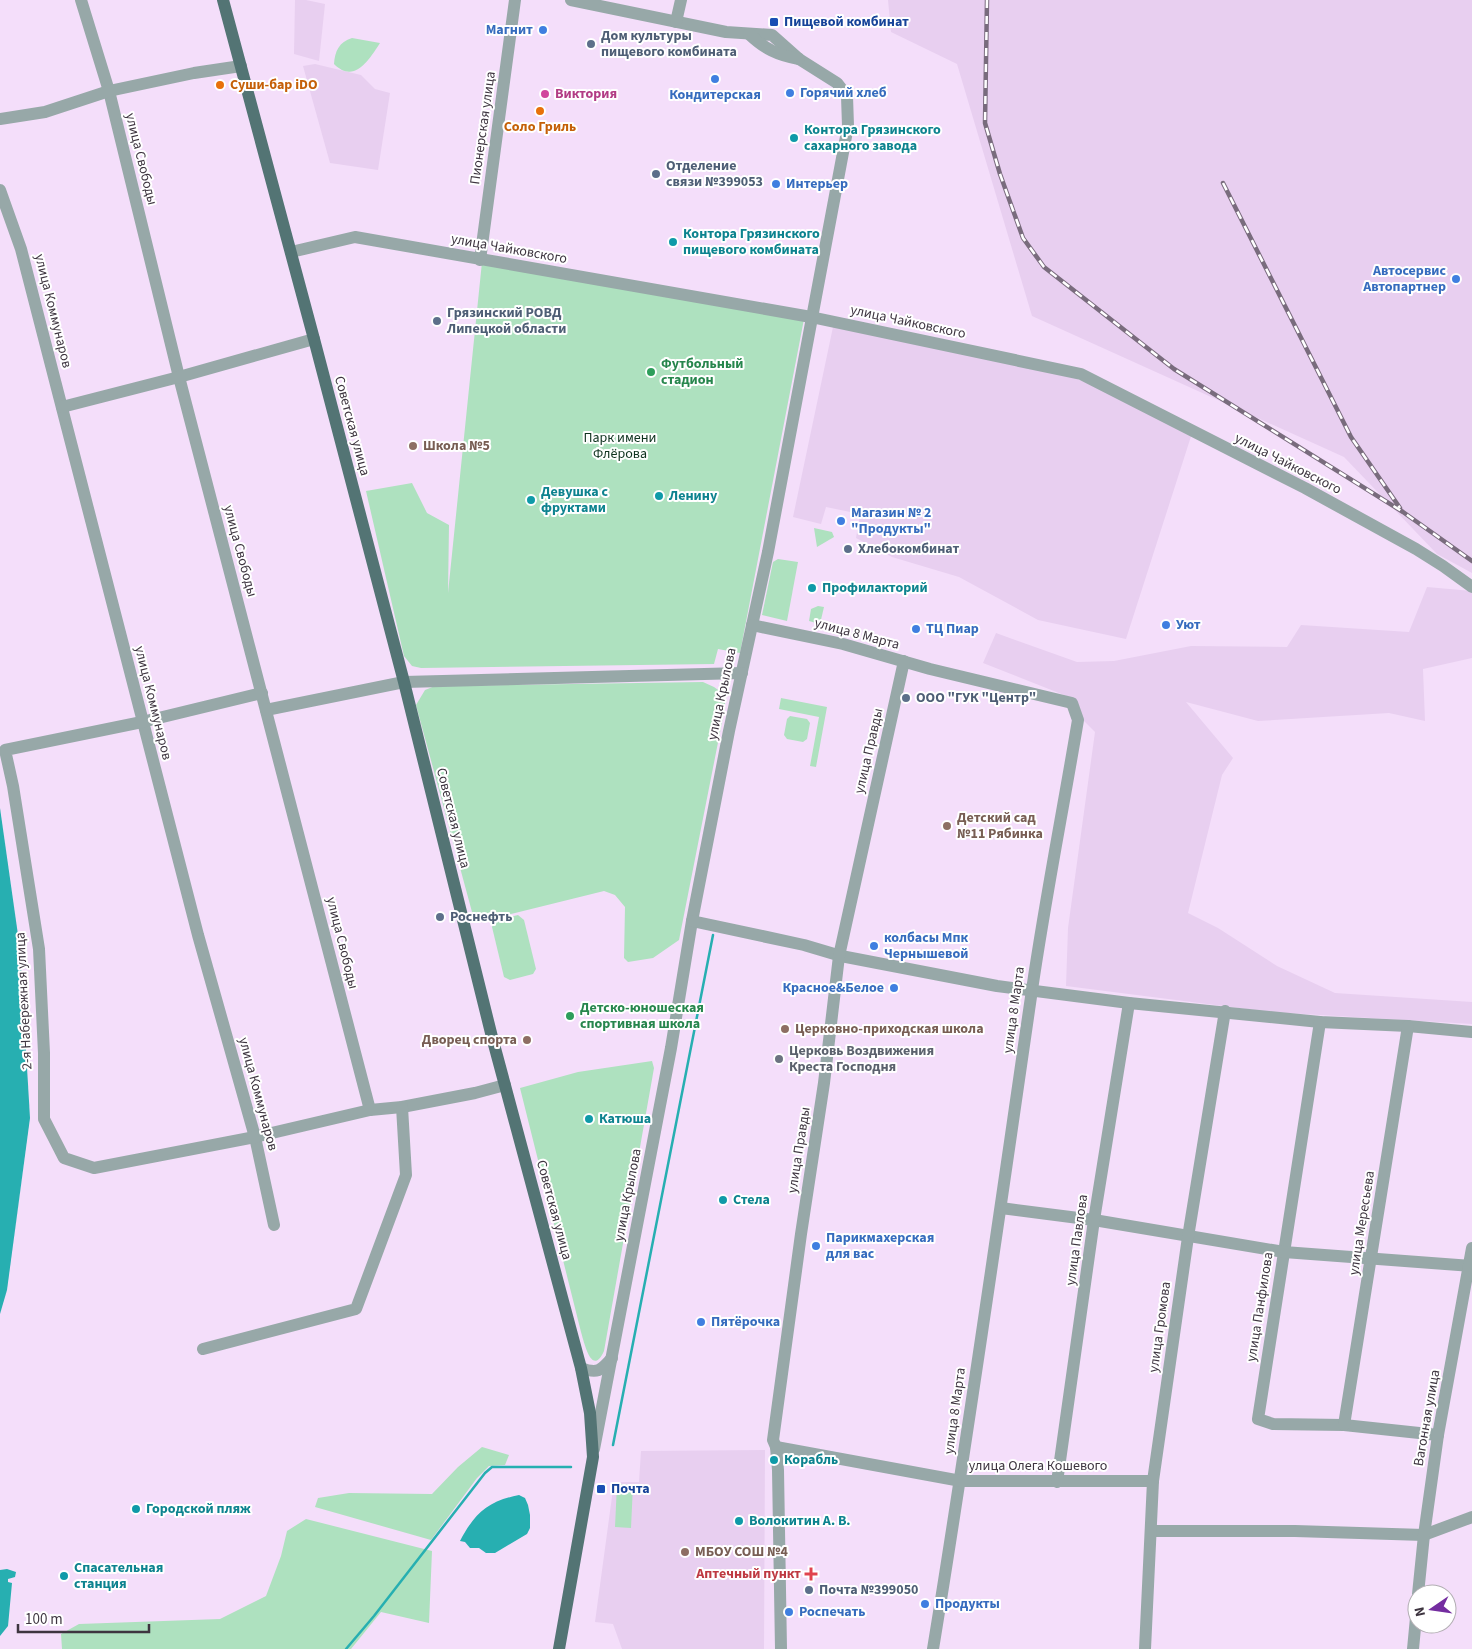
<svg xmlns="http://www.w3.org/2000/svg" width="1472" height="1649" font-family="'Source Sans 3',sans-serif">
<style>
.built{fill:#e8cff0}
.green{fill:#aee1bf}
.water{fill:#27afb1}
.lines{fill:none;stroke-linecap:round;stroke-linejoin:round}
.stream{stroke:#27afb1;stroke-width:2.5}
.minor{stroke:#97a8a8;stroke-width:12}
.major{stroke:#537474;stroke-width:12}
.rail-casing{stroke:#796c7d;stroke-width:4.5}
.rail{stroke:#fff;stroke-width:2.5;stroke-dasharray:8;stroke-linecap:butt}
.transit-dot{fill:#1a4fb4;stroke:#fff;stroke-width:2}
.shop-dot{fill:#3f7fe0;stroke:#fff;stroke-width:2}
.service-dot{fill:#5c6f8a;stroke:#fff;stroke-width:2}
.food-dot{fill:#e8710a;stroke:#fff;stroke-width:2}
.hotel-dot{fill:#d1479c;stroke:#fff;stroke-width:2}
.culture-dot{fill:#0f9aa8;stroke:#fff;stroke-width:2}
.leisure-dot{fill:#2e9e5b;stroke:#fff;stroke-width:2}
.education-dot{fill:#8d6e63;stroke:#fff;stroke-width:2}
.worship-dot{fill:#6b7280;stroke:#fff;stroke-width:2}
.health-dot{fill:#e0444e;stroke:#fff;stroke-width:2}
.labels{text-anchor:middle;dominant-baseline:central;stroke-width:4;stroke-linejoin:round;paint-order:stroke}
.transit-label{font-size:14px;font-weight:bold;fill:#164399;stroke:#fff;text-anchor:start}
.shop-label{font-size:14px;font-weight:bold;fill:#366cbe;stroke:#fff;text-anchor:start}
.service-label{font-size:14px;font-weight:bold;fill:#4e5e75;stroke:#fff;text-anchor:start}
.food-label{font-size:14px;font-weight:bold;fill:#c56008;stroke:#fff;text-anchor:start}
.hotel-label{font-size:14px;font-weight:bold;fill:#b23c85;stroke:#fff;text-anchor:start}
.street-label{font-size:14px;fill:#3e3540;stroke:#fff}
.culture-label{font-size:14px;font-weight:bold;fill:#0d838f;stroke:#fff;text-anchor:start}
.leisure-label{font-size:14px;font-weight:bold;fill:#27864d;stroke:#fff;text-anchor:start}
.park-label{font-size:14px;fill:#0e321e;stroke:#fff}
.education-label{font-size:14px;font-weight:bold;fill:#785e54;stroke:#fff;text-anchor:start}
.worship-label{font-size:14px;font-weight:bold;fill:#5b616d;stroke:#fff;text-anchor:start}
.health-label{font-size:14px;font-weight:bold;fill:#be3a42;stroke:#fff;text-anchor:end}
</style>
<rect width="100%" height="100%" fill="#f4defa"/>
<g class="built">
<path d="M295,0H306L325,4L319,61L294,54Z"/>
<path d="M888,0H1472V573L1437,554L1344,457L1032,316L957,64L891,32Z"/>
<path d="M315,64L361,75L375,89L390,93L378,170L330,163L303,66Z"/>
<path d="M833,327L1060,372L1194,427L1126,639L1038,620L959,577L892,557L856,538L860,514L826,507L821,524L793,517Z"/>
<path d="M1427,587L1472,591V658L1423,669L1425,721L1389,713L1258,721L1186,702L1233,758L1222,775L1188,913L1218,928L1277,966L1335,993L1472,1002V1024L1270,1012L1066,986L1068,928L1095,732L1073,710L1074,699L983,663L996,633L1077,662L1114,661L1191,646L1287,647L1301,625L1409,632Z"/>
<path d="M765,1450L764,1649H622L613,1624L595,1622L614,1482H639L641,1451Z"/>
</g>
<g class="green">
<path d="M352,38L380,43C370,58 355,85 334,64C335,51 339,42 352,38Z"/>
<path d="M482,262L804,319L740,653L718,649L714,664L421,668L412,666L404,656L366,491L412,483L427,513L449,525L448,593Z"/>
<path d="M814,528L832,532L834,537L817,547Z"/>
<path d="M778,559L798,562L787,621L762,615L773,562Z"/>
<path d="M818,606L824,607L820,624L809,621L811,609Z"/>
<path d="M703,682L714,687L725,695V707L679,940L653,958L628,962L624,958L625,907L615,895L604,891L475,923L416,705L425,690L435,686Z"/>
<path d="M781,698L827,707L816,767L810,766L819,717L779,709Z"/>
<path d="M790,716L807,719L810,723L807,739L803,742L787,739L784,735L787,719Z"/>
<path d="M518,915L524,920L536,969L533,974L510,980L504,977L492,927L495,921Z"/>
<path d="M652,1061L654,1068L604,1351C592,1378 584,1342 581,1332L520,1088L578,1072Z"/>
<path d="M482,1447L509,1455L505,1465L489,1466L477,1478L431,1540L315,1507L318,1498L349,1493L432,1494L458,1467Z"/>
<path d="M617,1484L633,1485L631,1528L615,1527Z"/>
<path d="M306,1519L432,1551L429,1623L381,1612L351,1649H62L61,1634L79,1624L220,1619L266,1596L281,1556L287,1531Z"/>
</g>
<g class="water">
<path d="M0,808L20,949L30,1118L7,1290L0,1314Z"/>
<path d="M519,1495L525,1498L528,1505L530,1515V1528L527,1534L495,1553H486L479,1548H470L465,1542L460,1541C474,1514 488,1501 519,1495Z"/>
<path d="M7,1569L16,1572L15,1577L8,1579V1582L12,1583L8,1626L0,1636V1570Z"/>
</g>
<g class="lines">
<g class="stream">
<path d="M613,1445L713,935"/>
<path d="M346,1649L374,1616L485,1473L492,1467H571"/>
</g>
<g class="minor">
<path d="M81,0L109,91L179,377L370,1110"/>
<path d="M571,0L726,32L772,35L799,59L837,83L847,96L848,126L768,552L729,731L692,921L671,1048L594,1449"/>
<path d="M676,22L681,0"/>
<path d="M749,34C765,49 777,55 799,59"/>
<path d="M0,119L45,112L109,91L194,73L241,66"/>
<path d="M0,190L21,249L198,935L255,1137L274,1225"/>
<path d="M291,252L355,237L811,317L1081,374L1305,488L1416,549L1443,566L1472,587"/>
<path d="M480,260L515,0"/>
<path d="M62,407L179,377L314,339"/>
<path d="M752,625L843,644L930,669L1072,703L1078,720C1063,810 1045,900 1032,990C1000,1210 969,1430 933,1649"/>
<path d="M262,693L142,722L5,750L13,786L39,949L44,1053V1119L64,1158L94,1168L255,1137L370,1110L402,1107L475,1093L505,1085"/>
<path d="M266,710L404,682L742,673"/>
<path d="M692,921L804,945L841,956L997,986L1129,1003L1320,1022L1408,1026L1472,1032"/>
<path d="M1320,1022L1258,1419L1273,1424L1344,1425L1438,1435"/>
<path d="M1001,1208L1094,1220L1284,1252L1472,1266"/>
<path d="M203,1349L356,1309L406,1175L402,1107"/>
<path d="M581,1368C597,1374 601,1371 612,1358"/>
<path d="M1344,1425L1408,1026"/>
<path d="M776,1447L961,1481H1153"/>
<path d="M1057,1482L1094,1220L1129,1003"/>
<path d="M1151,1531H1295L1424,1535L1472,1517"/>
<path d="M1418,1594L1424,1535L1438,1435L1472,1248"/>
<path d="M781,1649L778,1470L776,1447L773,1440L801,1234L824,1083L839,956L904,661"/>
<path d="M1145,1649L1153,1481L1188,1237L1225,1011"/>
<path d="M1413,1649L1417,1607"/>
</g>
<path class="major" d="M223,0L314,339L404,682L492,1037L581,1368L590,1413L593,1457L559,1649"/>
<g class="rail-casing">
<g id="rail">
<path d="M987,0L985,123L1000,174L1023,238L1044,267L1174,369L1403,512L1472,561"/>
<path d="M1223,183L1351,437L1400,508"/>
</g>
</g>
<use href="#rail" class="rail"/>
</g>
<g class="transit-dot">
<rect x="769" y="17" width="10" height="10" rx="2.5"/>
<rect x="596" y="1484" width="10" height="10" rx="2.5"/>
</g>
<g class="shop-dot">
<circle cx="543" cy="30" r="5"/>
<circle cx="715" cy="79" r="5"/>
<circle cx="790" cy="93" r="5"/>
<circle cx="776" cy="184" r="5"/>
<circle cx="1456" cy="279" r="5"/>
<circle cx="841" cy="521" r="5"/>
<circle cx="1166" cy="625" r="5"/>
<circle cx="916" cy="629" r="5"/>
<circle cx="874" cy="946" r="5"/>
<circle cx="894" cy="988" r="5"/>
<circle cx="816" cy="1246" r="5"/>
<circle cx="701" cy="1322" r="5"/>
<circle cx="925" cy="1604" r="5"/>
<circle cx="789" cy="1612" r="5"/>
</g>
<g class="service-dot">
<circle cx="591" cy="44" r="5"/>
<circle cx="656" cy="174" r="5"/>
<circle cx="437" cy="321" r="5"/>
<circle cx="848" cy="549" r="5"/>
<circle cx="906" cy="698" r="5"/>
<circle cx="440" cy="917" r="5"/>
<circle cx="809" cy="1590" r="5"/>
</g>
<g class="food-dot">
<circle cx="220" cy="85" r="5"/>
<circle cx="540" cy="111" r="5"/>
</g>
<circle class="hotel-dot" cx="545" cy="94" r="5"/>
<g class="culture-dot">
<circle cx="794" cy="138" r="5"/>
<circle cx="673" cy="242" r="5"/>
<circle cx="659" cy="496" r="5"/>
<circle cx="531" cy="500" r="5"/>
<circle cx="812" cy="588" r="5"/>
<circle cx="589" cy="1119" r="5"/>
<circle cx="723" cy="1200" r="5"/>
<circle cx="774" cy="1460" r="5"/>
<circle cx="136" cy="1509" r="5"/>
<circle cx="739" cy="1521" r="5"/>
<circle cx="64" cy="1576" r="5"/>
</g>
<g class="leisure-dot">
<circle cx="651" cy="372" r="5"/>
<circle cx="570" cy="1016" r="5"/>
</g>
<g class="education-dot">
<circle cx="413" cy="446" r="5"/>
<circle cx="947" cy="826" r="5"/>
<circle cx="785" cy="1029" r="5"/>
<circle cx="527" cy="1040" r="5"/>
<circle cx="685" cy="1552" r="5"/>
</g>
<circle class="worship-dot" cx="779" cy="1059" r="5"/>
<path class="health-dot" d="M808.5 1566.5h5v5h5v5h-5v5h-5v-5h-5v-5h5z"/>
<g class="labels">
<g class="transit-label">
<text x="784" y="22">Пищевой комбинат</text>
<text x="611" y="1489">Почта</text>
</g>
<g class="shop-label">
<text x="533" y="30" text-anchor="end">Магнит</text>
<text x="800" y="93">Горячий хлеб</text>
<text x="715" y="95" text-anchor="middle">Кондитерская</text>
<text x="786" y="184">Интерьер</text>
<text x="1446" y="271" text-anchor="end">Автосервис<tspan x="1446" dy="16">Автопартнер</tspan></text>
<text x="851" y="513">Магазин № 2<tspan x="851" dy="16">"Продукты"</tspan></text>
<text x="1176" y="625">Уют</text>
<text x="926" y="629">ТЦ Пиар</text>
<text x="884" y="938">колбасы Мпк<tspan x="884" dy="16">Чернышевой</tspan></text>
<text x="884" y="988" text-anchor="end">Красное&amp;Белое</text>
<text x="826" y="1238">Парикмахерская<tspan x="826" dy="16">для вас</tspan></text>
<text x="711" y="1322">Пятёрочка</text>
<text x="935" y="1604">Продукты</text>
<text x="799" y="1612">Роспечать</text>
</g>
<g class="service-label">
<text x="601" y="36">Дом культуры<tspan x="601" dy="16">пищевого комбината</tspan></text>
<text x="666" y="166">Отделение<tspan x="666" dy="16">связи №399053</tspan></text>
<text x="447" y="313">Грязинский РОВД<tspan x="447" dy="16">Липецкой области</tspan></text>
<text x="858" y="549">Хлебокомбинат</text>
<text x="916" y="698">ООО "ГУК "Центр"</text>
<text x="450" y="917">Роснефть</text>
<text x="819" y="1590">Почта №399050</text>
</g>
<g class="food-label">
<text x="230" y="85">Суши-бар iDO</text>
<text x="540" y="127" text-anchor="middle">Соло Гриль</text>
</g>
<g class="hotel-label">
<text x="555" y="94">Виктория</text>
</g>
<g class="street-label">
<text transform="translate(483 128) rotate(-82)">Пионерская улица</text>
<text transform="translate(141 159) rotate(76)">улица Свободы</text>
<text transform="translate(509 249) rotate(10)">улица Чайковского</text>
<text transform="translate(53 311) rotate(76)">улица Коммунаров</text>
<text transform="translate(908 322) rotate(12)">улица Чайковского</text>
<text transform="translate(352 426) rotate(75)">Советская улица</text>
<text transform="translate(1288 464) rotate(27)">улица Чайковского</text>
<text transform="translate(240 551) rotate(75)">улица Свободы</text>
<text transform="translate(857 634) rotate(15)">улица 8 Марта</text>
<text transform="translate(722 694) rotate(-78)">улица Крылова</text>
<text transform="translate(153 703) rotate(76)">улица Коммунаров</text>
<text transform="translate(869 751) rotate(-77)">улица Правды</text>
<text transform="translate(453 818) rotate(76)">Советская улица</text>
<text transform="translate(342 943) rotate(76)">улица Свободы</text>
<text transform="translate(24 1001) rotate(-93)">2-я Набережная улица</text>
<text transform="translate(1014 1010) rotate(-82)">улица 8 Марта</text>
<text transform="translate(258 1094) rotate(75)">улица Коммунаров</text>
<text transform="translate(799 1150) rotate(-81)">улица Правды</text>
<text transform="translate(628 1195) rotate(-79)">улица Крылова</text>
<text transform="translate(554 1210) rotate(75)">Советская улица</text>
<text transform="translate(1362 1223) rotate(-81)">улица Мересьева</text>
<text transform="translate(1077 1240) rotate(-82)">улица Павлова</text>
<text transform="translate(1260 1307) rotate(-81)">улица Панфилова</text>
<text transform="translate(1160 1327) rotate(-82)">улица Громова</text>
<text transform="translate(955 1411) rotate(-82)">улица 8 Марта</text>
<text transform="translate(1427 1418) rotate(-80)">Вагонная улица</text>
<text x="1038" y="1466">улица Олега Кошевого</text>
</g>
<g class="culture-label">
<text x="804" y="130">Контора Грязинского<tspan x="804" dy="16">сахарного завода</tspan></text>
<text x="683" y="234">Контора Грязинского<tspan x="683" dy="16">пищевого комбината</tspan></text>
<text x="541" y="492">Девушка с<tspan x="541" dy="16">фруктами</tspan></text>
<text x="669" y="496">Ленину</text>
<text x="822" y="588">Профилакторий</text>
<text x="599" y="1119">Катюша</text>
<text x="733" y="1200">Стела</text>
<text x="784" y="1460">Корабль</text>
<text x="146" y="1509">Городской пляж</text>
<text x="749" y="1521">Волокитин А. В.</text>
<text x="74" y="1568">Спасательная<tspan x="74" dy="16">станция</tspan></text>
</g>
<g class="leisure-label">
<text x="661" y="364">Футбольный<tspan x="661" dy="16">стадион</tspan></text>
<text x="580" y="1008">Детско-юношеская<tspan x="580" dy="16">спортивная школа</tspan></text>
</g>
<g class="park-label">
<text x="620" y="438">Парк имени<tspan x="620" dy="16">Флёрова</tspan></text>
</g>
<g class="education-label">
<text x="423" y="446">Школа №5</text>
<text x="957" y="818">Детский сад<tspan x="957" dy="16">№11 Рябинка</tspan></text>
<text x="795" y="1029">Церковно-приходская школа</text>
<text x="517" y="1040" text-anchor="end">Дворец спорта</text>
<text x="695" y="1552">МБОУ СОШ №4</text>
</g>
<g class="worship-label">
<text x="789" y="1051">Церковь Воздвижения<tspan x="789" dy="16">Креста Господня</tspan></text>
</g>
<g class="health-label">
<text x="801" y="1574">Аптечный пункт</text>
</g>
</g>
<g transform="translate(1432 1609) rotate(257)"><circle r="24" fill="#ffffff" stroke="#b2aeb3"/>
<path d="M0-4L9 19L0 12L-9 19Z" fill="#742da0"/>
<text y="-8" font-size="14" font-weight="bold" text-anchor="middle" fill="#3e3540">N</text>
</g>
<path d="M18 1624v8h131v-8" fill="none" stroke="#3e3540" stroke-width="2.5"/>
<text x="25" y="1624" font-size="15" fill="#3e3540" stroke="#ffffff" stroke-width="4" paint-order="stroke">100 m</text>
</svg>
